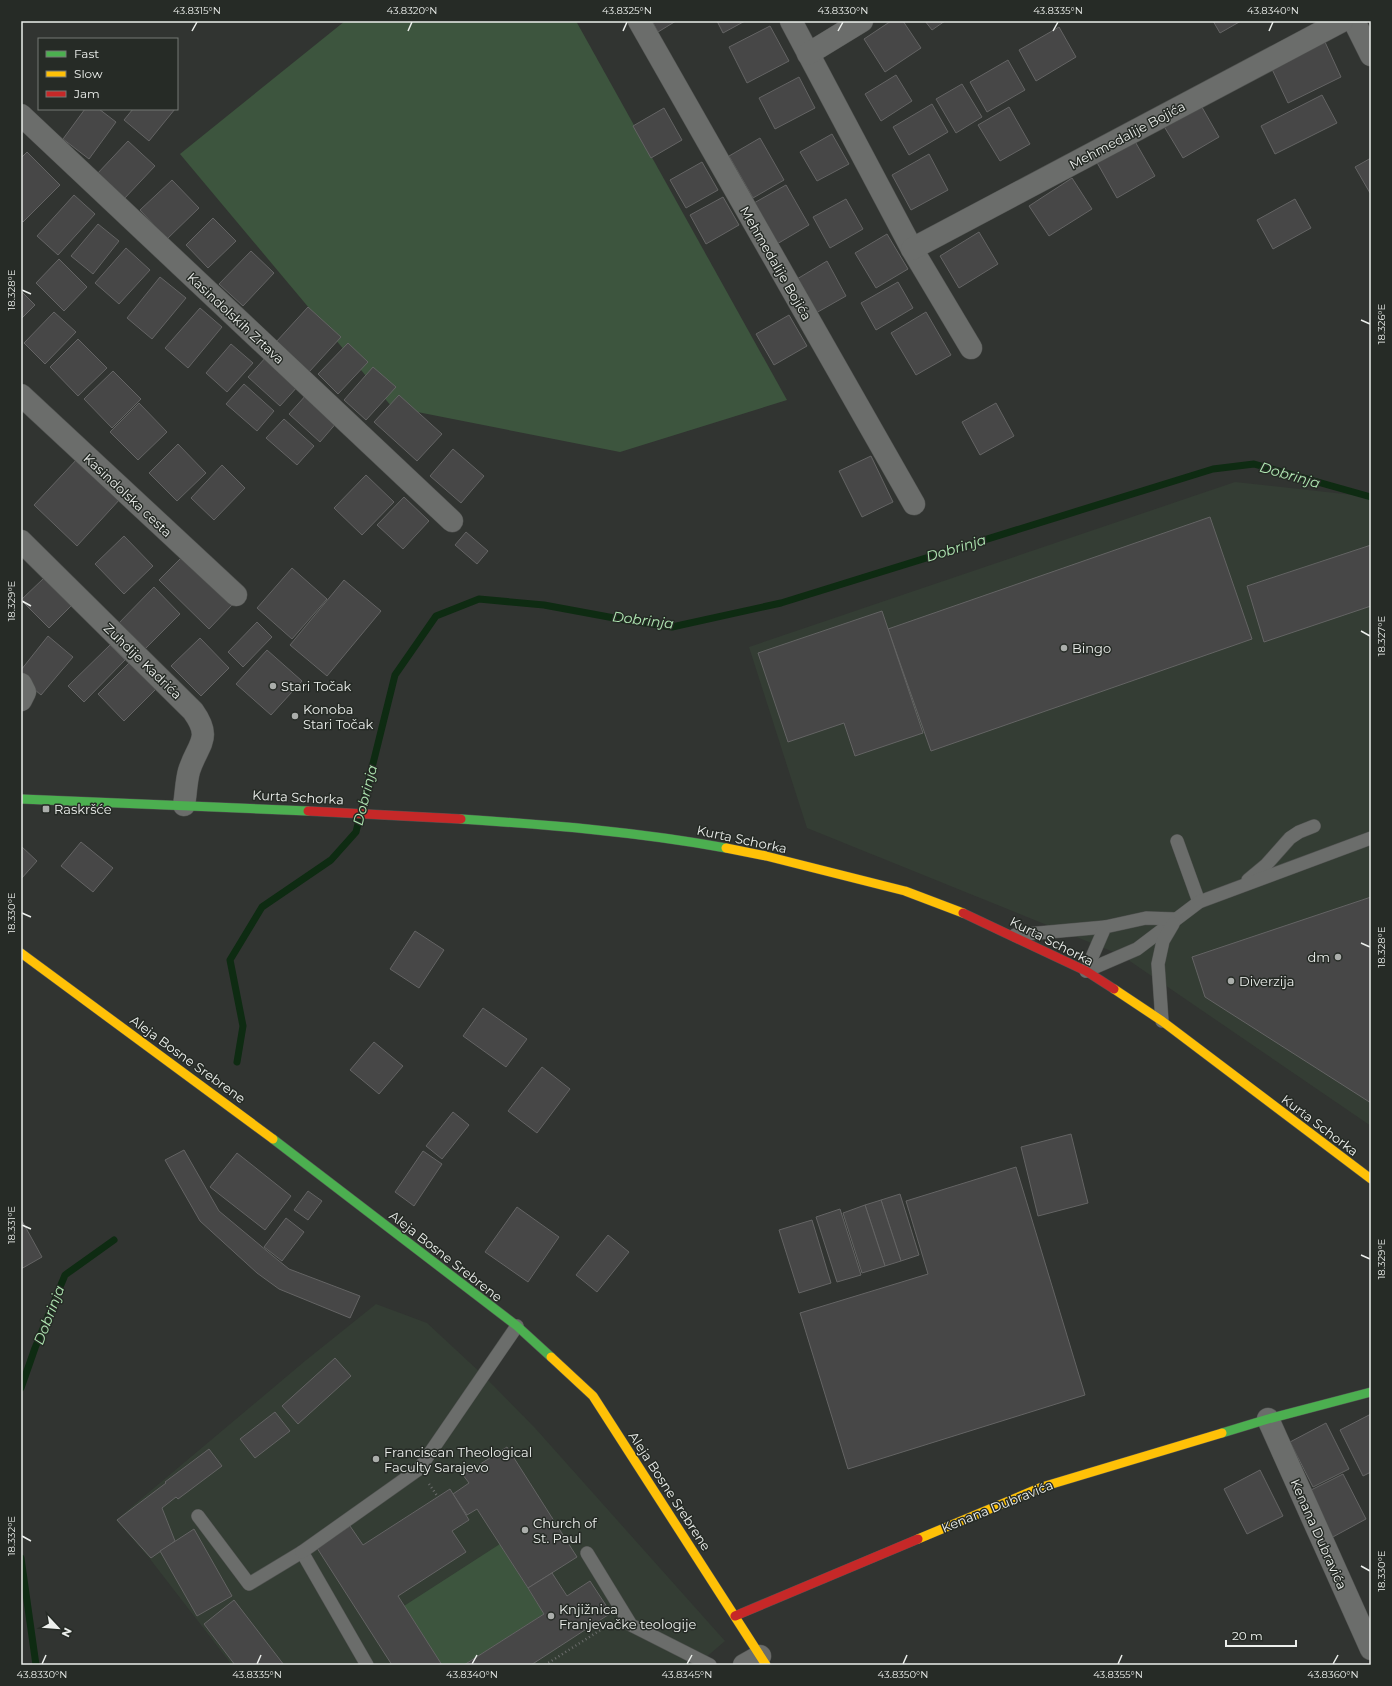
<svg xmlns="http://www.w3.org/2000/svg" width="1392" height="1686" font-family="Montserrat,sans-serif">
<style>
.built{fill:#343d34}
.green{fill:#3d553e}
.lines{fill:none;stroke-linecap:round;stroke-linejoin:round}
.stream{stroke:#0e2b12;stroke-width:7}
.building{fill:#474747;stroke:#646464}
.lane-casing{stroke:#505250;stroke-width:14}
.street-casing{stroke:#505250;stroke-width:23}
.fast-casing{stroke:#505250;stroke-width:10}
.slow-casing{stroke:#505250;stroke-width:10}
.jam-casing{stroke:#505250;stroke-width:10}
.path{stroke:#6b6c6b;stroke-width:2.5;stroke-dasharray:1 3;stroke-linecap:butt}
.lane{stroke:#6b6d6b;stroke-width:13}
.street{stroke:#6b6d6b;stroke-width:22}
.fast{stroke:#4caf50;stroke-width:9}
.slow{stroke:#ffc107;stroke-width:9}
.jam{stroke:#c62828;stroke-width:9}
.ticks{fill:none;stroke:#ecefec;stroke-width:1.5}
.poi-dot{fill:#abaeab;stroke:#262b26;stroke-width:1.5}
.labels{text-anchor:middle;dominant-baseline:central;stroke-width:3;stroke-linejoin:round;paint-order:stroke}
.street-label{font-size:13px;fill:#ecefec;stroke:#262b26}
.poi-label{font-size:13px;fill:#ecefec;stroke:#262b26;text-anchor:start}
.water-label{font-size:14px;font-style:italic;fill:#b1e9b4;stroke:#262b26}
.neatline{fill:none;stroke:#ecefec;stroke-width:1.5}
.ticks-label{font-size:10px;text-anchor:middle;fill:#ecefec}
</style>
<rect width="100%" height="100%" fill="#313431"/>
<g class="built">
<path d="M1235,482L1371,497V1126L1121,955L807,828L749,647Z"/>
<path d="M376,1304L427,1323L484,1376L535,1428L725,1641L697,1665H531L610,1613L590,1581L567,1596L552,1573L528,1588L544,1614L464,1665H442L398,1596L452,1531L469,1520L450,1489L363,1545L392,1665H232L150,1559L116,1520L305,1361Z"/>
</g>
<g class="green">
<path d="M345,21H576L787,400L620,452L392,407L180,154Z"/>
<path d="M500,1544L544,1614L464,1665H442L404,1606Z"/>
</g>
<g class="lines">
<g class="stream">
<path d="M237,1062L243,1026L230,960L262,907L331,860L356,832L395,675L436,616L479,599L544,605L625,620L672,627L781,603L1213,469L1254,464L1371,497"/>
<path d="M21,1388L35,1348L65,1275L114,1240"/>
<path d="M21,1558L36,1665"/>
</g>
</g>
<g class="building">
<path d="M652,21H676L658,32Z"/>
<path d="M717,21H745L723,33Z"/>
<path d="M891,21H903L921,48L885,72L864,39Z"/>
<path d="M925,21H945L932,30Z"/>
<path d="M1213,21H1241L1220,33Z"/>
<path d="M770,26L789,61L747,83L729,47Z"/>
<path d="M1059,27L1076,57L1036,81L1019,50Z"/>
<path d="M1325,42L1341,77L1288,103L1271,67Z"/>
<path d="M1008,60L1025,90L987,112L970,82Z"/>
<path d="M896,75L912,101L881,121L865,94Z"/>
<path d="M799,77L815,108L775,129L759,98Z"/>
<path d="M962,84L982,117L956,133L936,99Z"/>
<path d="M1322,95L1337,123L1275,154L1261,126Z"/>
<path d="M1199,102L1219,137L1183,158L1162,123Z"/>
<path d="M932,104L948,132L909,155L893,127Z"/>
<path d="M1009,107L1030,144L1000,161L978,125Z"/>
<path d="M664,108L682,140L651,158L633,126Z"/>
<path d="M85,109H99L116,122L89,159L63,139Z"/>
<path d="M133,109H175L149,141L124,120Z"/>
<path d="M832,134L849,164L817,181L800,152Z"/>
<path d="M760,138L784,180L753,198L729,156Z"/>
<path d="M1133,138L1155,176L1117,198L1095,159Z"/>
<path d="M128,141L155,166L124,199L97,174Z"/>
<path d="M27,152L60,185L23,222L21,220V158Z"/>
<path d="M929,154L948,190L911,210L892,175Z"/>
<path d="M1371,158V193H1370L1355,167Z"/>
<path d="M702,162L718,190L686,208L670,180Z"/>
<path d="M1072,178L1092,209L1049,236L1029,206Z"/>
<path d="M172,180L199,208L167,239L140,210Z"/>
<path d="M786,185L809,225L777,244L754,203Z"/>
<path d="M74,195L95,214L58,255L37,236Z"/>
<path d="M723,197L739,225L706,244L690,215Z"/>
<path d="M846,199L863,229L830,248L813,217Z"/>
<path d="M1295,199L1311,228L1273,249L1257,220Z"/>
<path d="M213,218L236,241L208,268L186,245Z"/>
<path d="M98,224L119,241L93,274L71,256Z"/>
<path d="M979,232L998,264L959,288L940,256Z"/>
<path d="M887,234L908,269L876,288L855,253Z"/>
<path d="M126,248L150,270L119,304L95,283Z"/>
<path d="M251,251L274,273L243,306L219,284Z"/>
<path d="M59,259L87,287L64,311L36,283Z"/>
<path d="M827,261L846,296L816,313L797,279Z"/>
<path d="M160,277L186,298L152,339L127,318Z"/>
<path d="M898,282L913,308L876,330L861,303Z"/>
<path d="M21,291L35,305L21,319Z"/>
<path d="M308,307L341,337L309,372L276,342Z"/>
<path d="M200,308L222,327L188,368L165,348Z"/>
<path d="M54,312L76,332L45,364L24,343Z"/>
<path d="M926,312L951,355L916,375L891,333Z"/>
<path d="M789,315L807,346L774,365L756,334Z"/>
<path d="M78,339L107,368L78,396L50,367Z"/>
<path d="M348,343L368,362L338,394L318,374Z"/>
<path d="M231,344L253,363L227,392L206,373Z"/>
<path d="M267,356L299,385L280,406L248,377Z"/>
<path d="M373,367L396,387L366,420L344,400Z"/>
<path d="M113,371L141,399L112,428L84,399Z"/>
<path d="M244,384L274,411L257,431L226,404Z"/>
<path d="M307,394L338,421L320,442L289,414Z"/>
<path d="M399,395L442,434L417,461L374,422Z"/>
<path d="M139,403L167,432L138,460L110,432Z"/>
<path d="M996,403L1014,436L980,455L962,422Z"/>
<path d="M284,419L314,446L297,465L266,438Z"/>
<path d="M178,444L206,473L177,501L149,473Z"/>
<path d="M453,449L484,476L461,503L430,476Z"/>
<path d="M871,456L893,502L862,517L839,471Z"/>
<path d="M78,458L121,498L77,546L34,505Z"/>
<path d="M222,465L245,488L214,520L191,498Z"/>
<path d="M366,475L394,502L362,535L334,508Z"/>
<path d="M404,497L429,521L403,549L377,525Z"/>
<path d="M1210,517L1252,639L931,751L888,629Z"/>
<path d="M466,532L488,551L477,564L455,545Z"/>
<path d="M124,536L153,566L124,594L95,564Z"/>
<path d="M1371,545V606L1264,642L1247,586Z"/>
<path d="M184,555L233,604L209,629L159,580Z"/>
<path d="M292,568L327,599L292,639L257,608Z"/>
<path d="M44,578L71,606L49,628L21,600Z"/>
<path d="M344,580L381,611L327,676L290,645Z"/>
<path d="M154,587L180,614L143,651L117,625Z"/>
<path d="M882,611L923,733L855,756L844,723L788,742L758,653Z"/>
<path d="M257,622L272,637L243,667L228,652Z"/>
<path d="M48,636L73,657L41,695L21,678V670Z"/>
<path d="M200,638L229,668L201,696L171,666Z"/>
<path d="M110,645L125,660L84,702L68,686Z"/>
<path d="M267,650L302,681L271,715L236,684Z"/>
<path d="M130,662L156,689L124,721L98,694Z"/>
<path d="M81,842L113,868L93,892L61,866Z"/>
<path d="M21,846L37,861L21,879Z"/>
<path d="M1371,897V1103L1205,997L1192,957Z"/>
<path d="M415,931L444,950L419,988L390,969Z"/>
<path d="M483,1008L527,1039L506,1067L463,1036Z"/>
<path d="M374,1042L403,1066L379,1094L350,1070Z"/>
<path d="M542,1067L570,1089L537,1133L508,1111Z"/>
<path d="M453,1112L469,1125L442,1159L426,1146Z"/>
<path d="M1071,1134L1088,1203L1038,1216L1021,1147Z"/>
<path d="M184,1150L219,1211L273,1256L289,1269L360,1296L350,1318L279,1289L257,1273L200,1221L165,1160Z"/>
<path d="M423,1151L442,1164L414,1206L395,1192Z"/>
<path d="M237,1153L291,1196L265,1230L210,1187Z"/>
<path d="M1016,1167L1085,1395L848,1469L800,1313L928,1274L906,1201Z"/>
<path d="M308,1191L322,1201L308,1220L294,1210Z"/>
<path d="M900,1194L919,1255L901,1261L881,1200Z"/>
<path d="M881,1200L901,1261L885,1266L865,1205Z"/>
<path d="M865,1205L885,1266L862,1273L843,1213Z"/>
<path d="M517,1207L559,1237L528,1282L485,1252Z"/>
<path d="M840,1209L861,1275L837,1282L816,1217Z"/>
<path d="M286,1218L304,1232L282,1261L264,1247Z"/>
<path d="M21,1219L42,1257L21,1269Z"/>
<path d="M812,1220L831,1283L799,1293L779,1230Z"/>
<path d="M608,1235L629,1252L597,1292L576,1275Z"/>
<path d="M335,1358L351,1376L298,1424L282,1406Z"/>
<path d="M275,1412L290,1431L255,1458L240,1439Z"/>
<path d="M1371,1414V1472L1363,1476L1340,1430Z"/>
<path d="M1326,1423L1349,1469L1313,1487L1290,1442Z"/>
<path d="M507,1447L577,1557L528,1588L477,1509L467,1515L453,1494L469,1483L463,1475Z"/>
<path d="M209,1449L222,1466L178,1499L176,1497L162,1508L175,1541L151,1558L117,1520L166,1483L165,1482Z"/>
<path d="M1260,1470L1283,1516L1247,1534L1224,1489Z"/>
<path d="M1343,1474L1366,1519L1331,1538L1307,1492Z"/>
<path d="M450,1489L469,1520L452,1531L466,1552L398,1596L442,1665H392L317,1548L350,1526L363,1545Z"/>
<path d="M194,1529L232,1596L197,1616L160,1551Z"/>
<path d="M552,1573L567,1596L590,1581L611,1613L531,1665H464L544,1614L528,1588Z"/>
<path d="M234,1600L284,1665H235L204,1624Z"/>
</g>
<g class="lines">
<g class="lane-casing">
<g id="lane">
<path d="M1177,841L1199,902"/>
<path d="M1248,880L1266,865L1290,838L1299,832L1314,826"/>
<path d="M1015,935L1105,927"/>
<path d="M1086,971L1137,949L1199,902L1371,838"/>
<path d="M1086,971L1105,927L1146,918L1176,919"/>
<path d="M1162,1021L1158,964L1163,941L1173,924"/>
<path d="M198,1516L249,1584L302,1552L367,1665"/>
<path d="M302,1552L419,1469L517,1326"/>
<path d="M587,1553L631,1625L710,1665"/>
</g>
</g>
<g class="street-casing">
<g id="street">
<path d="M639,21L914,504"/>
<path d="M791,21L912,249L971,348"/>
<path d="M1354,21L1371,55"/>
<path d="M808,54L862,21"/>
<path d="M21,115L452,521"/>
<path d="M912,249L1342,21"/>
<path d="M21,395L236,595"/>
<path d="M21,541L193,711C213,739 198,743 189,771C186,782 186,794 184,805"/>
<path d="M21,684L25,692L21,700"/>
<path d="M1268,1419L1371,1649"/>
<path d="M744,1665L760,1656"/>
</g>
</g>
<g class="fast-casing">
<g id="fast">
<path d="M21,799L308,811"/>
<path d="M461,819C550,825 639,832 726,848"/>
<path d="M273,1139L517,1326L551,1357"/>
<path d="M1222,1433L1268,1419L1371,1392"/>
</g>
</g>
<g class="slow-casing">
<g id="slow">
<path d="M726,848L766,856L905,891L963,913"/>
<path d="M21,953L273,1139"/>
<path d="M1114,989L1162,1021L1371,1179"/>
<path d="M551,1357L593,1396L766,1665"/>
<path d="M918,1539L1042,1487L1222,1433"/>
</g>
</g>
<g class="jam-casing">
<g id="jam">
<path d="M308,811L461,819"/>
<path d="M963,913L1086,971L1114,989"/>
<path d="M735,1616L918,1539"/>
</g>
</g>
<g class="path">
<path d="M429,1484L438,1497"/>
<path d="M545,1665L610,1624"/>
</g>
<use href="#lane" class="lane"/>
<use href="#street" class="street"/>
<use href="#fast" class="fast"/>
<use href="#slow" class="slow"/>
<use href="#jam" class="jam"/>
</g>
<path class="ticks" d="M192,31L197,22M408,31L412,22M623,31L627,22M838,31L843,22M1053,31L1058,22M1269,31L1273,22M22,290L31,294M1361,320L1370,324M22,601L31,606M1361,631L1370,636M22,913L31,917M1361,943L1370,947M22,1225L31,1229M1361,1255L1370,1259M22,1536L31,1541M1361,1566L1370,1571M42,1664L46,1655M257,1664L261,1655M472,1664L477,1655M687,1664L692,1655M903,1664L907,1655M1118,1664L1122,1655M1333,1664L1338,1655"/>
<g class="poi-dot">
<circle cx="1064" cy="648" r="4"/>
<circle cx="273" cy="686" r="4"/>
<circle cx="295" cy="716" r="4"/>
<rect x="42" y="805" width="8" height="8" rx="2"/>
<circle cx="1338" cy="957" r="4"/>
<circle cx="1231" cy="981" r="4"/>
<circle cx="376" cy="1459" r="4"/>
<circle cx="525" cy="1530" r="4"/>
<circle cx="551" cy="1616" r="4"/>
</g>
<g class="labels">
<g class="street-label">
<text transform="translate(1127 135) rotate(-28)">Mehmedalije Bojića</text>
<text transform="translate(776 263) rotate(60)">Mehmedalije Bojića</text>
<text transform="translate(236 318) rotate(43)">Kasindolskih Zrtava</text>
<text transform="translate(128 495) rotate(43)">Kasindolska cesta</text>
<text transform="translate(143 661) rotate(44)">Zuhdije Kadrića</text>
<text transform="translate(298 797) rotate(3)">Kurta Schorka</text>
<text transform="translate(742 839) rotate(12)">Kurta Schorka</text>
<text transform="translate(1052 941) rotate(27)">Kurta Schorka</text>
<text transform="translate(188 1059) rotate(36)">Aleja Bosne Srebrene</text>
<text transform="translate(1320 1125) rotate(37)">Kurta Schorka</text>
<text transform="translate(446 1256) rotate(38)">Aleja Bosne Srebrene</text>
<text transform="translate(670 1491) rotate(57)">Aleja Bosne Srebrene</text>
<text transform="translate(997 1506) rotate(-22)">Kenana Dubravića</text>
<text transform="translate(1319 1534) rotate(66)">Kenana Dubravića</text>
</g>
<g class="poi-label">
<text x="1072" y="648">Bingo</text>
<text x="281" y="686">Stari Točak</text>
<text x="303" y="709">Konoba<tspan x="303" dy="15">Stari Točak</tspan></text>
<text x="54" y="809">Raskršće</text>
<text x="1330" y="957" text-anchor="end">dm</text>
<text x="1239" y="981">Diverzija</text>
<text x="384" y="1452">Franciscan Theological<tspan x="384" dy="15">Faculty Sarajevo</tspan></text>
<text x="533" y="1523">Church of<tspan x="533" dy="15">St. Paul</tspan></text>
<text x="559" y="1609">Knjižnica<tspan x="559" dy="15">Franjevačke teologije</tspan></text>
</g>
<g class="water-label">
<text transform="translate(1290 475) rotate(16)">Dobrinja</text>
<text transform="translate(956 548) rotate(-17)">Dobrinja</text>
<text transform="translate(643 620) rotate(7)">Dobrinja</text>
<text transform="translate(365 795) rotate(-76)">Dobrinja</text>
<text transform="translate(49 1315) rotate(-69)">Dobrinja</text>
</g>
</g>
<rect width="1392" height="1686" fill="none" stroke="#262b26" stroke-width="44"/>
<rect x="38" y="38" width="140" height="72" fill="#262b26" stroke="#757975"/>
<rect x="46" y="51" width="20" height="6" fill="#4caf50" stroke="#757975"/>
<text x="74" y="58" font-size="12" fill="#ecefec">Fast</text>
<rect x="46" y="71" width="20" height="6" fill="#ffc107" stroke="#757975"/>
<text x="74" y="78" font-size="12" fill="#ecefec">Slow</text>
<rect x="46" y="91" width="20" height="6" fill="#c62828" stroke="#757975"/>
<text x="74" y="98" font-size="12" fill="#ecefec">Jam</text>
<g transform="translate(58 1628) rotate(116)" stroke="#262b26" stroke-width="3" paint-order="stroke">
<path d="M0-3L7 15L0 10L-7 15Z" fill="#ecefec"/>
<text y="-6" font-size="11" font-weight="bold" text-anchor="middle" fill="#ecefec">N</text>
</g>
<path d="M1226 1640v6h70v-6" fill="none" stroke="#ecefec" stroke-width="2"/>
<text x="1232" y="1640" font-size="12" fill="#ecefec" stroke="#262b26" stroke-width="3" paint-order="stroke">20 m</text>
<rect x="22" y="22" width="1348" height="1642" class="neatline"/>
<g class="ticks-label">
<text x="197" y="14">43.8315°N</text>
<text x="412" y="14">43.8320°N</text>
<text x="627" y="14">43.8325°N</text>
<text x="843" y="14">43.8330°N</text>
<text x="1058" y="14">43.8335°N</text>
<text x="1273" y="14">43.8340°N</text>
<text transform="translate(11 290) rotate(-90)" y="4">18.328°E</text>
<text transform="translate(1381 324) rotate(-90)" y="4">18.326°E</text>
<text transform="translate(11 601) rotate(-90)" y="4">18.329°E</text>
<text transform="translate(1381 636) rotate(-90)" y="4">18.327°E</text>
<text transform="translate(11 913) rotate(-90)" y="4">18.330°E</text>
<text transform="translate(1381 947) rotate(-90)" y="4">18.328°E</text>
<text transform="translate(11 1225) rotate(-90)" y="4">18.331°E</text>
<text transform="translate(1381 1259) rotate(-90)" y="4">18.329°E</text>
<text transform="translate(11 1536) rotate(-90)" y="4">18.332°E</text>
<text transform="translate(1381 1571) rotate(-90)" y="4">18.330°E</text>
<text x="42" y="1678">43.8330°N</text>
<text x="257" y="1678">43.8335°N</text>
<text x="472" y="1678">43.8340°N</text>
<text x="687" y="1678">43.8345°N</text>
<text x="903" y="1678">43.8350°N</text>
<text x="1118" y="1678">43.8355°N</text>
<text x="1333" y="1678">43.8360°N</text>
</g>
</svg>
